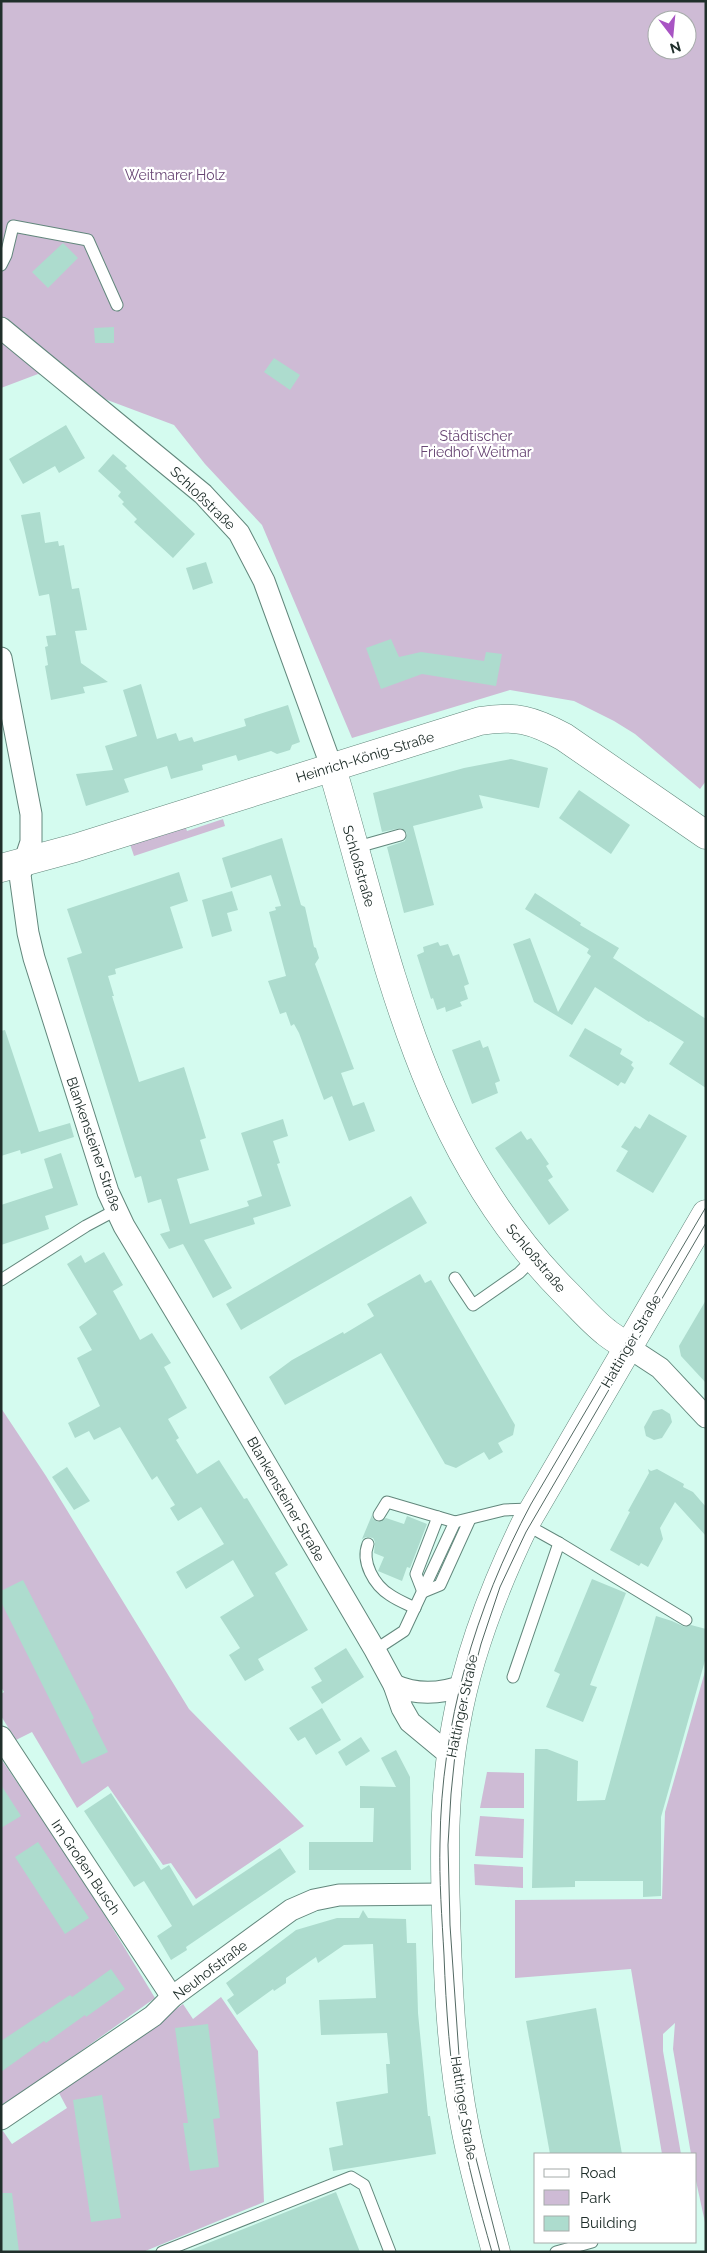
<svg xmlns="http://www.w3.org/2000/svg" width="707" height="2253" font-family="Raleway,sans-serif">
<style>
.green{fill:#cebbd5;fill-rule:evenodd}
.building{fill:#addcce}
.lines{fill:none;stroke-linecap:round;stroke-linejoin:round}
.service-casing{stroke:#62877c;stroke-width:13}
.minor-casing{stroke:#62877c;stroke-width:23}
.secondary-casing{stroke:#62877c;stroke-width:29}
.service{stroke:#fff;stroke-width:11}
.minor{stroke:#fff;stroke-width:21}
.secondary{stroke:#fff;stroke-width:28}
.tram{stroke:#536963;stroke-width:1}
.labels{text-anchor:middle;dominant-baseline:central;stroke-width:4.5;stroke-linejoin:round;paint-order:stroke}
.park-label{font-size:14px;fill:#684674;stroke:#fff}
.street-label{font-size:14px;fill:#202f2b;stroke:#fff}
</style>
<rect width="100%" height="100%" fill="#d4fbef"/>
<g class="green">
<path d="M1,1H706V781L700,789L635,734L614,721L574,701L510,690L352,738L262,525L205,464L174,425L38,374L1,388ZM657,20H687V50H657Z"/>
<path d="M223,819L225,826L134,856L129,841L184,823L187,831Z"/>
<path d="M1,1408L46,1476L189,1709L304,1826L196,1899L171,1863L163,1865L108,1786L77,1808L32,1732L16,1740L1,1716V1694L4,1692L1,1687Z"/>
<path d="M706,1668V2227L696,2181V2154H691L673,2049L675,2023L663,2034V2051L681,2154H662L631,1969L515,1978V1900L662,1899L665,1812Z"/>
<path d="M1,1759L73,1863L155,1998L25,2091L1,2105Z"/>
<path d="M487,1772L524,1773V1808H480Z"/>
<path d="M480,1816L524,1819L523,1858L475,1856Z"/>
<path d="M474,1864L523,1867V1888L475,1885Z"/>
<path d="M221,1997L258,2051L264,2202L143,2252H1V2132L3,2131L12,2144L67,2108L59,2093L183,2004L193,2019Z"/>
</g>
<g class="building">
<path d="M63,243L78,258L48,288L32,272Z"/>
<path d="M114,327V343H95L94,328Z"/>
<path d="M274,358L300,375L290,390L264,372Z"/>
<path d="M66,425L85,458L59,473L55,466L23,484L9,459Z"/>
<path d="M113,454L127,466L125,468L195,534L173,558L134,522L137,519L122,504L124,502L118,496L121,492L98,471Z"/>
<path d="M40,512L45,543L58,541L59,546L64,545L72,589L79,588L87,630L75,631L81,663L108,682L83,687L85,693L51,700L45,666L48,665L45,647L48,646L46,636L56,635L49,594L39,596L21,515Z"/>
<path d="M206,562L213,583L193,590L186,568Z"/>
<path d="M391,639L399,657L421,652L484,661L486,652L502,654L496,686L422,674L381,689L366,648Z"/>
<path d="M141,684L157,739L176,733L179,741L192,737L194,742L246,726L244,719L288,705L300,742L292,745L290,750L277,754L271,751L238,761L236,755L202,765L203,770L171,779L167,766L124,779L129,792L86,806L76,774L113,770L105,746L137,736L123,690Z"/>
<path d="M511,759L548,768L539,808L479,795L483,808L413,826L434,905L404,913L387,847L405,841L407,833L401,828L382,832L373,793L464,768Z"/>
<path d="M579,790L630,825L611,854L559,818Z"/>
<path d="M282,838L301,905L305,907L314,947L316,948L319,958L315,964L354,1069L341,1073L353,1106L364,1102L375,1131L349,1141L332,1096L324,1100L299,1033L294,1024L291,1026L286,1012L280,1014L268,981L286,976L269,912L276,910L275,907L281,906L271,875L231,888L222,858Z"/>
<path d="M179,872L188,901L170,907L183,948L115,969L116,974L108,976L114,996H112L139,1082L184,1067L206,1138L200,1140L209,1170L177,1179L190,1224L249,1206L247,1201L262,1196L241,1133L283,1119L288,1136L273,1141L280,1163L277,1164L291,1206L253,1218L255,1224L204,1240L232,1288L213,1298L183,1244L169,1249L160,1234L170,1231L161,1199L148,1203L141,1176L135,1178L67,958L82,953L67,909Z"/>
<path d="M232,891L238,910L227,913L232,931L212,937L202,900Z"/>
<path d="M535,893L581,923L580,925L619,948L613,958L706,1019V1088L669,1064L684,1042L650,1021L649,1022L595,987L572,1025L534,1002L513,944L530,938L558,1012L591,956L587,953L589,949L525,909Z"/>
<path d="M438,942L440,946L448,944L453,956L459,954L469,984L464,986L468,999L460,1002L462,1006L446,1012L445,1007L437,1010L433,998L431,999L417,955L424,952L423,947Z"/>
<path d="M585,1028L622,1049L620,1054L633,1062L631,1065L634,1068L625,1084L621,1082L618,1086L569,1056Z"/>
<path d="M5,1030L39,1132L70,1123L74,1137L21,1154L20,1150L1,1156V1031Z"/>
<path d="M480,1040L483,1048L488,1046L500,1081L495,1083L498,1093L472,1104L452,1050Z"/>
<path d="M649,1114L687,1136L653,1193L616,1171L628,1151L621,1147L635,1126L640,1129Z"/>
<path d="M521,1131L527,1140L531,1138L549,1164L546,1166L553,1177L548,1180L569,1210L549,1225L495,1148Z"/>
<path d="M61,1153L78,1205L45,1216L49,1229L1,1245V1205L53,1188L44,1159Z"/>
<path d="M411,1196L427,1223L241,1330L226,1304Z"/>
<path d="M104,1252L123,1285L113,1291L140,1340L152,1333L171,1363L164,1367L187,1408L168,1419L179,1438L176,1440L197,1474L219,1460L244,1499L247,1498L288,1565L275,1573L308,1630L258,1659L264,1670L245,1681L229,1655L240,1648L220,1617L254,1596L233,1560L186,1589L176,1572L224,1544L201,1507L178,1521L170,1508L175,1505L157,1476L152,1480L120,1427L94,1440L89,1431L75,1438L68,1423L100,1406L77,1358L92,1350L79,1327L97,1314L67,1264L81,1255L85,1263Z"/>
<path d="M420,1274L425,1283L431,1280L515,1425L513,1435L498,1443L503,1452L489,1460L484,1452L456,1468L445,1464L381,1353L285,1405L269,1377L292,1360L343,1332L344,1334L374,1316L367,1304Z"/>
<path d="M706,1300V1383L681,1356L679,1346Z"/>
<path d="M662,1409L670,1414L672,1422L662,1438L654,1440L646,1436L644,1427L653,1411Z"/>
<path d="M67,1467L90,1501L74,1510L52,1477Z"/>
<path d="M648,1469L651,1471L657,1469L684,1484L683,1487L693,1492L706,1507V1536L675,1502L660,1528L663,1539L648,1567L641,1563L639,1566L610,1550L630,1512L628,1511L649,1473Z"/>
<path d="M372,1515L373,1519L378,1522L386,1518L404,1524L407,1516L427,1524L410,1568L407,1567L402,1581L378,1571L384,1557L374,1553L375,1542L373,1538L366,1537L362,1539Z"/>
<path d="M592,1579L626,1593L590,1685L597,1687L583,1722L546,1707L560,1674L554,1671Z"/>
<path d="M23,1580L94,1718L92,1720L108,1752L82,1764L1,1602V1591Z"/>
<path d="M656,1616L672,1621L685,1627L691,1625L706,1629V1657L661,1817V1896L643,1897V1881H575V1887L532,1888L535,1749H547L578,1761L577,1801L605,1800Z"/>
<path d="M346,1648L364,1677L322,1704L311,1687L322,1681L314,1668Z"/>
<path d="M322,1708L341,1740L316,1755L305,1737L298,1741L289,1728Z"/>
<path d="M361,1737L370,1751L346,1766L338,1752Z"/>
<path d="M396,1750L410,1777L411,1870H309V1842H373L374,1808H360V1786L396,1787L381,1758Z"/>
<path d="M1,1785L21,1816L1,1828Z"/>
<path d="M111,1793L161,1870L169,1865L193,1906L280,1848L296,1872L186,1947L187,1950L171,1960L157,1936L172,1926L144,1881L134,1887L84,1811Z"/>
<path d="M38,1842L89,1918L65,1934L15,1857Z"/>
<path d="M363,1910L368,1918L406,1919L407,1943H416L418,2013L428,2116H430L436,2154L333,2171L329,2148L343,2145L336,2102L388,2093L386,2064H390L387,2033L321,2035L319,2000L376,1998L373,1944L344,1945L318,1963L316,1957L286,1978V1983L274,1991L273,1989L237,2015L227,2000L234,1995L226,1983L296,1930L337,1918H359Z"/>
<path d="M111,1969L125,1989L86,2017L85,2015L46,2043L44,2041L1,2072V2041L70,1995L72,1997Z"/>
<path d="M596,2008L622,2154H550L526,2021Z"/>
<path d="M208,2024L220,2118L213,2119L219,2167L190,2171L183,2123H188L175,2028Z"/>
<path d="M102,2095L121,2218L91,2222L73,2100Z"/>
<path d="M336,2192L360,2252H188V2251Z"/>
<path d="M1,2193H12L19,2252H1Z"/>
</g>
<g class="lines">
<g class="service-casing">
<g id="service">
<path d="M1,265L6,255L13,226L88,240L117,305"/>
<path d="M354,848L400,835"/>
<path d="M455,1278L473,1305L519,1273L533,1259"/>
<path d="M1,1280L86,1226L116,1210"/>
<path d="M379,1515L387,1502L455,1522L504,1510L531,1509"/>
<path d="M525,1524L559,1543L686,1620"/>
<path d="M368,1544C361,1562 374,1585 390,1595C397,1600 407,1604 415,1608"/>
<path d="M423,1592L440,1585L470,1519"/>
<path d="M423,1592L416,1574L438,1517"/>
<path d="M375,1650L404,1631L455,1522"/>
<path d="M513,1677L559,1543"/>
<path d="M162,2252L351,2177L364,2185L390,2252"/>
<path d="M556,2252L592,2242"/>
</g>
</g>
<g class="minor-casing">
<g id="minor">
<path d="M1,328L203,494L239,533L264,581L332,768"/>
<path d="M1,658L31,814V842L20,875L28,933L34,958L108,1192L124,1226L213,1374L375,1650L394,1685L402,1708L410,1722L451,1756"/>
<path d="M628,1347L660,1368L706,1417"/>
<path d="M394,1685C418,1696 441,1694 465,1685"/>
<path d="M1,1737L172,1997"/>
<path d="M1,2119L153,2016L172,1997L291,1910L314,1900L339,1895L445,1894"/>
</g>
</g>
<g class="secondary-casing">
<g id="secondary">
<path d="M332,768C388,957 420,1147 566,1293C579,1306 592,1321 606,1332C613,1338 621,1342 628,1347"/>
<path d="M1,868L75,848L480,721C515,715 533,720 564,737L706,835"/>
<path d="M496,2252C485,2210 473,2169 465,2127C451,2057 448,1984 446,1912C444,1849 444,1787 456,1724C468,1654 494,1588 525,1524L706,1214"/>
</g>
</g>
<use href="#service" class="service"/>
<use href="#minor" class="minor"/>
<use href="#secondary" class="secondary"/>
<g class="tram">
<path d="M492,2252C479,2207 467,2162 459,2117C450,2064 446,2009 444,1955C442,1918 439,1881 440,1843C441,1725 475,1608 531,1504L706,1207"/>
<path d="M500,2252L471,2139L460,2070L450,1925L448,1845L451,1794L457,1735L481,1644L500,1587L526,1532L706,1223"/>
</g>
</g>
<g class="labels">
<g class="park-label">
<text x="175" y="175">Weitmarer Holz</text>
<text x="476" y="436">Städtischer<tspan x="476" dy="16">Friedhof Weitmar</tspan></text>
</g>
<g class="street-label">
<text transform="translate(203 498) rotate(44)">Schloßstraße</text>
<text transform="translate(365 757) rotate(-17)">Heinrich-König-Straße</text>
<text transform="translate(359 866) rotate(74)">Schloßstraße</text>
<text transform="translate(94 1144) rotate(71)">Blankensteiner Straße</text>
<text transform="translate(536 1258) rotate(50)">Schloßstraße</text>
<text transform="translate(631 1341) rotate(-60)">Hattinger Straße</text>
<text transform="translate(286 1499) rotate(60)">Blankensteiner Straße</text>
<text transform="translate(462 1706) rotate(-78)">Hattinger Straße</text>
<text transform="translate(86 1867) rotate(56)">Im Großen Busch</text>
<text transform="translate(210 1970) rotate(-37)">Neuhofstraße</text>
<text transform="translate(464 2108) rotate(81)">Hattinger Straße</text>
</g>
</g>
<rect width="707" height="2253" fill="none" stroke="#202f2b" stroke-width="5"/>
<rect x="534" y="2153" width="162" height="90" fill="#ffffff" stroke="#a6acaa"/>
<rect x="544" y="2169" width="25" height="8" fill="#ffffff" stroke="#a6acaa"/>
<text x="580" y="2178" font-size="15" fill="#202f2b">Road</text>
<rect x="544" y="2190" width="25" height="15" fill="#cebbd5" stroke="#a6acaa"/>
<text x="580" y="2203" font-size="15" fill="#202f2b">Park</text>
<rect x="544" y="2216" width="25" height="15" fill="#addcce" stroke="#a6acaa"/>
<text x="580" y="2228" font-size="15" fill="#202f2b">Building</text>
<g transform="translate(672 35) rotate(164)"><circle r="24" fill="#ffffff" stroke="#a6acaa"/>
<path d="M0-4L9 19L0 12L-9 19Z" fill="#a854c3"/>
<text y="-8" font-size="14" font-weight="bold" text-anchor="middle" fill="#202f2b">N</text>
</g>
</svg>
